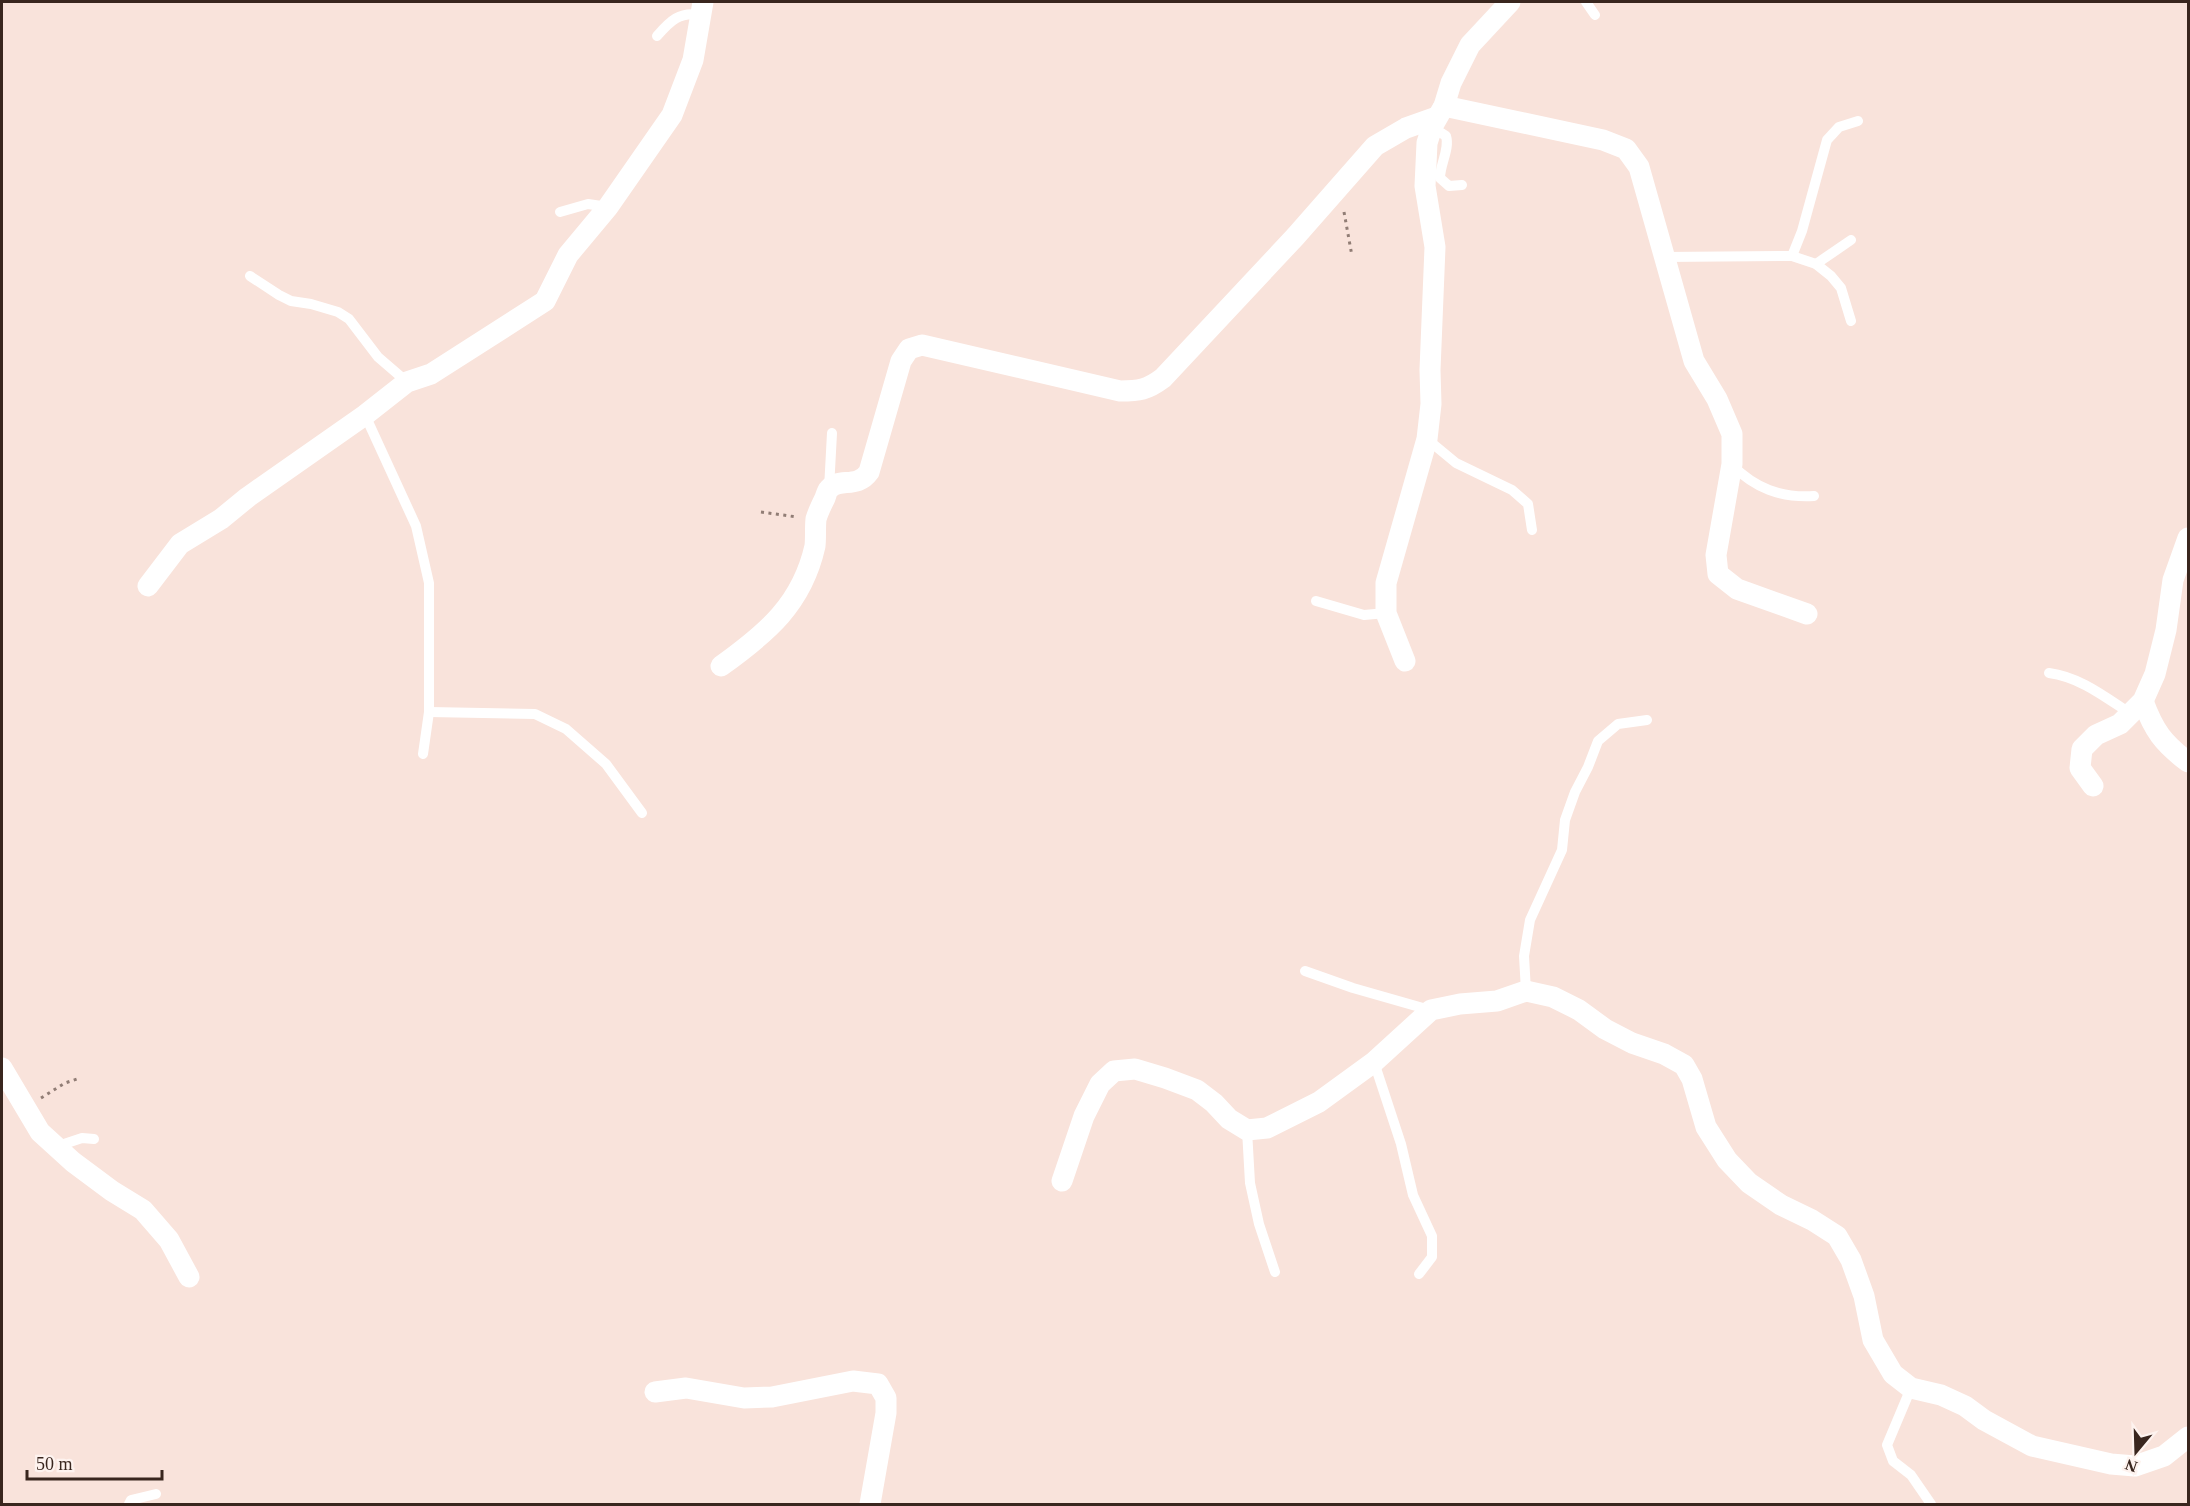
<svg xmlns="http://www.w3.org/2000/svg" width="2190" height="1506" font-family="Georgia,serif">
<style>
.lines{fill:none;stroke-linecap:round;stroke-linejoin:round}
.path{stroke:#917d75;stroke-width:3;stroke-dasharray:3 4.5;stroke-linecap:butt}
.lane{stroke:#fff;stroke-width:10}
.street{stroke:#fff;stroke-width:21}
</style>
<rect width="100%" height="100%" fill="#f9e3db"/>
<g class="lines">
<g class="path">
<path d="M1344,212L1352,256"/>
<path d="M761,512L797,517"/>
<path d="M41,1098L65,1083L80,1078"/>
</g>
<g class="lane">
<path d="M1586,2L1595,15"/>
<path d="M657,36C670,21 680,11 700,15"/>
<path d="M1432,127L1446,136C1450,149 1440,164 1440,178L1449,186L1462,185"/>
<path d="M560,212L588,204L608,207"/>
<path d="M1792,256L1802,231L1827,140L1839,127L1858,121"/>
<path d="M1664,257L1792,256L1816,264L1831,276L1841,288L1851,321"/>
<path d="M1816,264L1851,240"/>
<path d="M250,276L279,295L291,301L311,304L338,312L349,319L378,357L407,382"/>
<path d="M365,415L416,526L429,583V712L423,754"/>
<path d="M1427,439L1456,463L1512,490L1528,504L1532,530"/>
<path d="M1732,465C1755,488 1780,498 1814,496"/>
<path d="M829,489L832,433"/>
<path d="M1316,601L1364,615L1386,613"/>
<path d="M2049,673C2080,677 2105,697 2131,714"/>
<path d="M429,712L535,714L566,729L606,764L642,813"/>
<path d="M1305,971L1353,988L1430,1010"/>
<path d="M1526,991L1524,956L1530,920L1562,850L1565,820L1575,792L1588,767L1598,741L1618,724L1647,720"/>
<path d="M1374,1062L1401,1144L1413,1195L1432,1236V1257L1419,1274"/>
<path d="M1247,1130L1250,1183L1259,1224L1275,1272"/>
<path d="M55,1147L82,1138L94,1139"/>
<path d="M1911,1388L1887,1445L1893,1461L1911,1475L1931,1504"/>
<path d="M129,1504L131,1500L156,1494"/>
</g>
<g class="street">
<path d="M1444,106L1603,140L1626,149L1639,167L1694,361L1717,399L1732,434V464L1716,555L1718,574L1737,589L1807,614"/>
<path d="M148,586L180,544L221,519L248,497L365,415L407,382L431,374L545,301L568,255L608,207L672,115L693,60L703,2"/>
<path d="M1405,661L1386,613V583L1427,439L1431,404L1430,370L1435,247L1425,186L1427,143L1432,127L1444,106L1451,83L1470,45L1510,2"/>
<path d="M721,666C767,633 802,604 815,546C816,537 815,528 816,519C818,512 822,504 825,498C826,495 827,491 829,489C839,477 857,489 869,472L901,361L909,349L922,345L1120,391C1139,391 1147,390 1163,378L1295,237L1375,146L1406,128L1437,117"/>
<path d="M2143,701C2154,731 2163,743 2188,762"/>
<path d="M2093,786L2080,768L2082,749L2096,735L2120,724L2143,701L2155,674L2166,630L2173,580L2188,538"/>
<path d="M2,1068L40,1132L73,1162L112,1191L143,1210L169,1240L189,1277"/>
<path d="M1062,1181L1084,1116L1100,1084L1114,1071L1135,1069L1165,1078L1197,1090L1214,1103L1229,1119L1247,1130L1267,1128L1319,1102L1374,1062L1431,1010L1460,1004L1497,1001L1526,991L1553,997L1579,1010L1605,1029L1632,1043L1664,1054L1684,1065L1692,1079L1706,1127L1727,1160L1749,1183L1781,1205L1812,1220L1837,1236L1851,1260L1864,1296L1873,1340L1893,1374L1911,1388L1941,1395L1965,1406L1984,1420L2032,1446L2111,1464L2135,1466L2164,1456L2188,1437"/>
<path d="M655,1392L686,1388L744,1398L772,1397L853,1381L878,1384L886,1398V1413L870,1504"/>
</g>
</g>
<rect width="2190" height="1506" fill="none" stroke="#39261e" stroke-width="6"/>
<g transform="translate(2136 1452) rotate(199)" stroke="#fef3ef" stroke-width="4.5" paint-order="stroke">
<path d="M0-4.5L10 22L0 15L-10 22Z" fill="#39261e"/>
<text y="-9" font-size="16" font-weight="bold" text-anchor="middle" fill="#39261e">N</text>
</g>
<path d="M27 1470v9h135v-9" fill="none" stroke="#39261e" stroke-width="3"/>
<text x="36" y="1470" font-size="18" fill="#39261e" stroke="#fef3ef" stroke-width="4.5" paint-order="stroke">50 m</text>
</svg>
